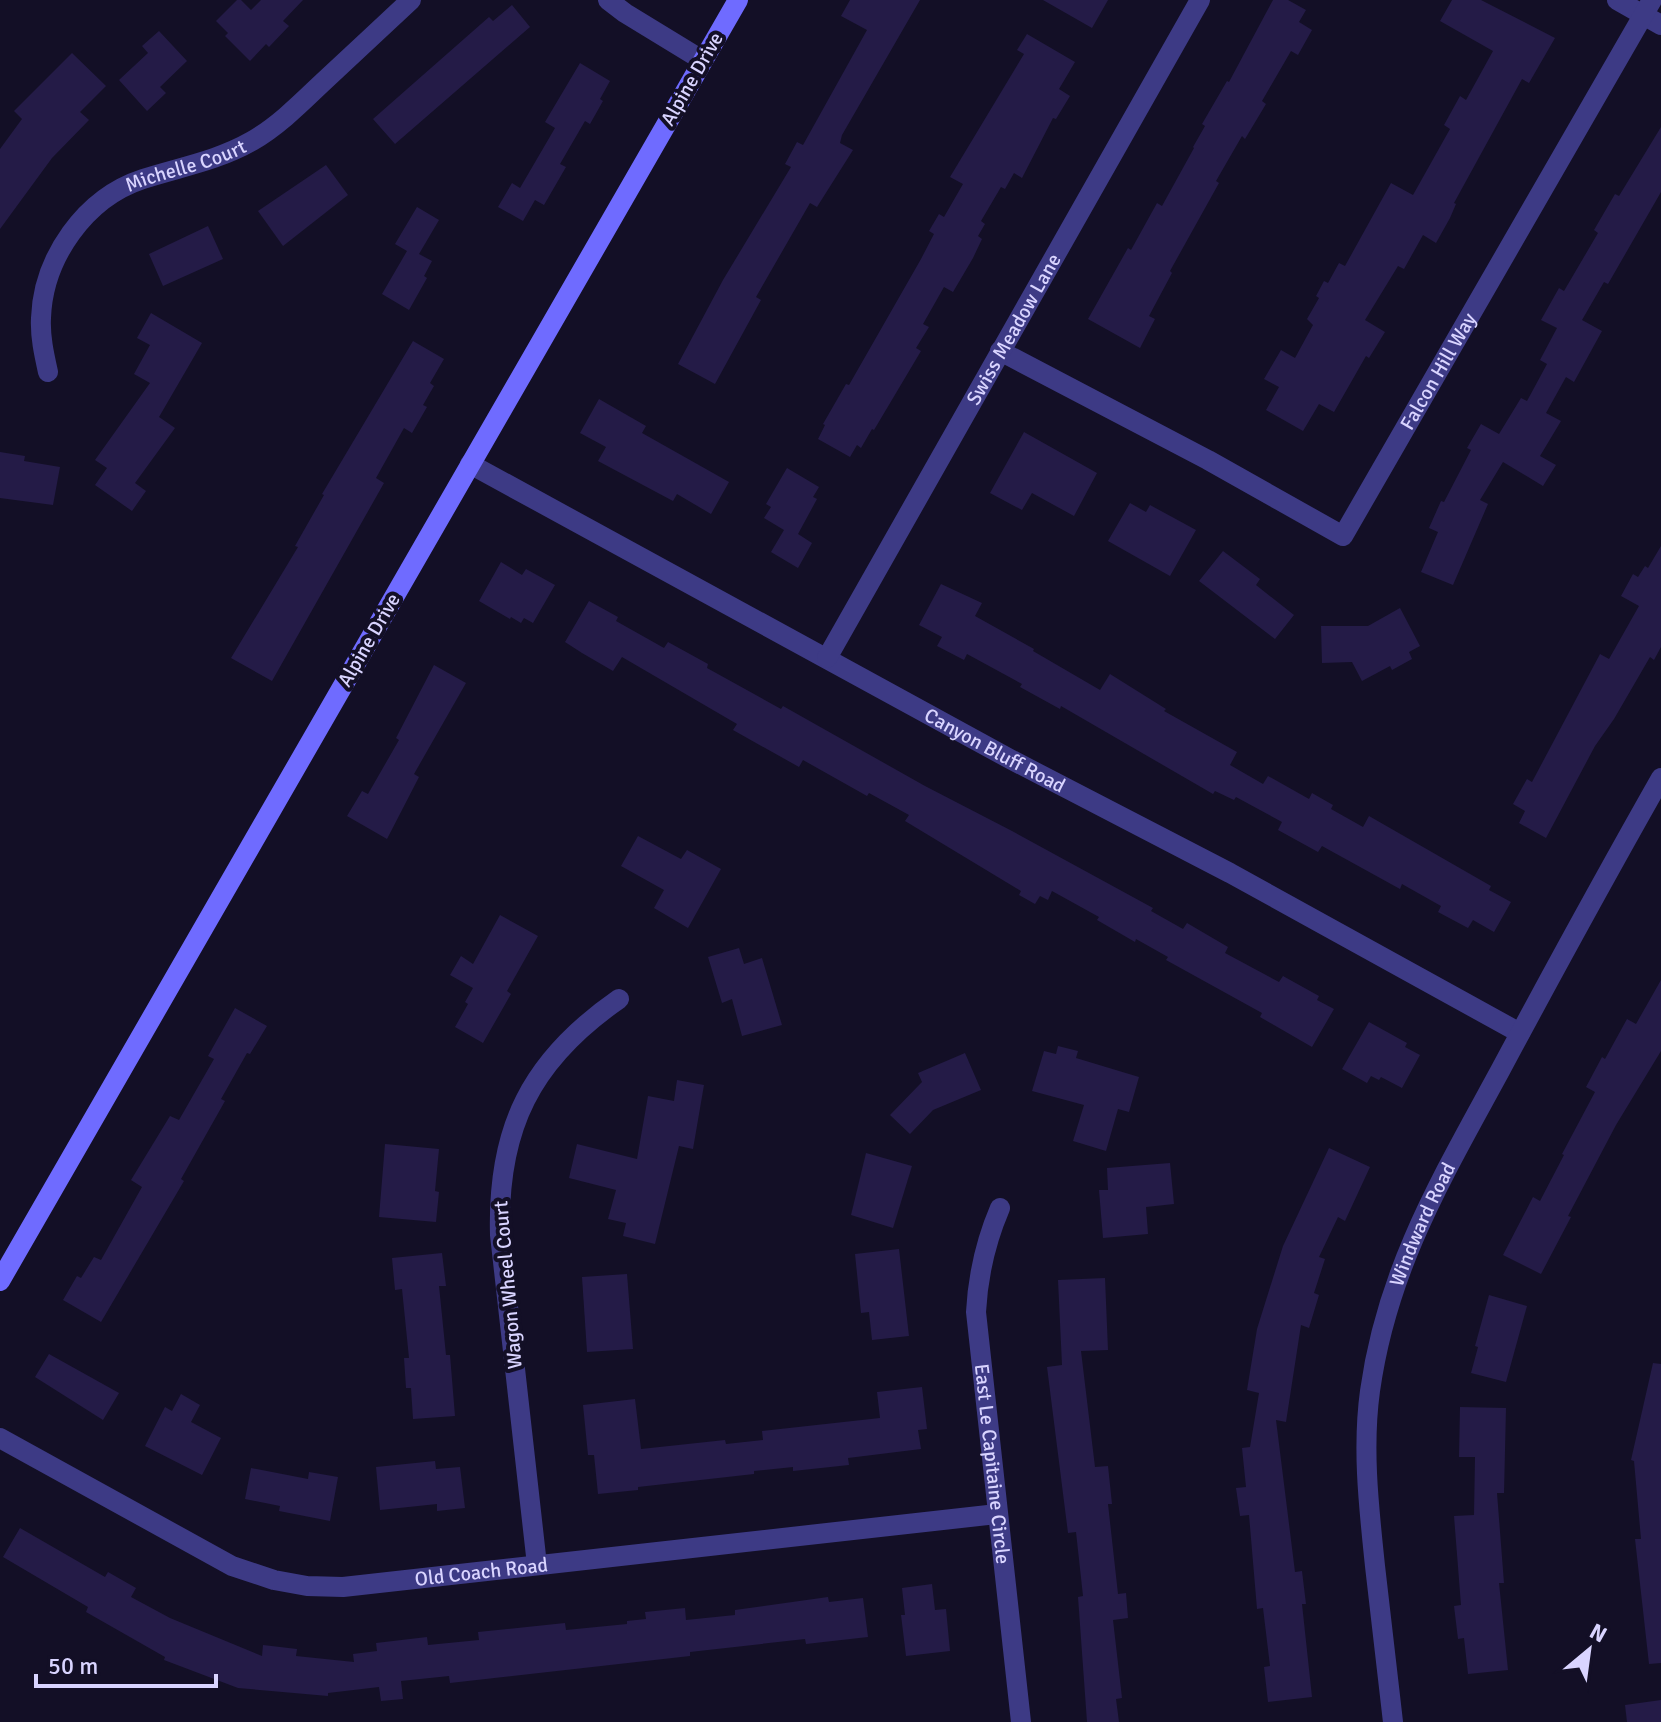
<svg xmlns="http://www.w3.org/2000/svg" width="1661" height="1722" font-family="Signika,sans-serif">
<style>
.building{fill:#241b47}
.lines{fill:none;stroke-linecap:round;stroke-linejoin:round}
.street{stroke:#3d3a85;stroke-width:20}
.secondary{stroke:#6f6bff;stroke-width:20}
.labels{text-anchor:middle;dominant-baseline:central;stroke-width:8;stroke-linejoin:round;paint-order:stroke}
.street-label{font-size:20px;fill:#d9d4ff;stroke:#130f26}
</style>
<rect width="100%" height="100%" fill="#130f26"/>
<g class="building">
<path d="M237,0H241L251,10L261,0H303L283,21L289,26L269,47L266,44L250,61L225,36L228,33L216,21Z"/>
<path d="M850,0H920L842,135L840,143L853,150L817,207L810,203L756,297L761,300L715,384L678,364L723,280L791,167L785,164L797,142L803,145L867,30L841,16Z"/>
<path d="M1043,0H1108L1092,28Z"/>
<path d="M1273,0H1288L1306,10L1299,22L1312,30L1298,55L1291,51L1262,101L1266,104L1245,139L1242,136L1216,181L1219,183L1170,271L1172,273L1149,316L1155,319L1140,348L1088,319L1128,248L1131,250L1157,203L1162,206L1194,148L1193,147L1205,126L1202,124L1227,81L1229,82Z"/>
<path d="M1452,0H1481L1555,38L1529,83L1522,79L1454,203L1456,204L1450,218L1436,243L1423,235L1404,269L1398,266L1365,320L1385,332L1369,358L1366,356L1334,412L1319,404L1303,431L1266,410L1279,387L1264,379L1281,350L1295,358L1313,325L1307,319L1319,298L1316,296L1324,281L1328,283L1339,263L1345,266L1391,183L1413,195L1450,129L1444,125L1460,96L1466,100L1493,51L1440,21Z"/>
<path d="M512,5L530,27L395,144L373,119L489,17L493,21Z"/>
<path d="M159,31L187,61L160,87L166,93L147,111L119,80L148,53L142,46Z"/>
<path d="M1027,34L1075,62L1059,89L1070,96L1056,119L1053,118L1022,178L1014,173L1005,189L1001,187L981,221L985,224L978,236L982,239L973,258L953,292L944,287L923,324L929,327L916,348L921,351L874,430L872,429L861,448L857,445L850,457L818,439L825,425L823,424L846,384L849,385L921,259L934,234L929,231L939,214L944,217L963,184L950,177L1024,54L1017,50Z"/>
<path d="M72,53L106,86L80,112L89,120L52,158L0,229V149L22,119L14,111Z"/>
<path d="M580,63L610,81L600,99L603,101L590,124L585,121L560,164L566,167L544,205L535,200L523,221L498,207L512,183L520,188L555,128L545,122Z"/>
<path d="M1661,127V192L1608,284L1604,282L1582,320L1602,331L1574,382L1566,377L1546,413L1561,421L1540,456L1556,465L1543,486L1503,462L1480,500L1488,504L1453,585L1421,572L1438,532L1429,528L1441,501L1444,502L1471,450L1467,448L1481,424L1499,434L1521,398L1527,401L1547,364L1540,360L1557,328L1541,320L1559,288L1564,291L1598,233L1594,230L1615,194L1619,196Z"/>
<path d="M326,165L348,195L283,246L258,211Z"/>
<path d="M417,207L439,220L419,254L432,261L424,276L427,278L409,310L382,294L407,251L395,244Z"/>
<path d="M208,226L223,259L163,286L149,254Z"/>
<path d="M151,313L202,343L159,417L175,428L135,483L146,491L132,511L95,485L107,468L95,460L150,383L134,374L150,345L137,338Z"/>
<path d="M413,341L444,359L430,383L434,386L423,405L427,407L412,433L404,428L376,478L384,483L272,681L231,658L298,547L295,546L324,495L322,494Z"/>
<path d="M599,399L646,426L642,433L729,482L711,514L677,494L673,501L598,461L606,447L580,433Z"/>
<path d="M1024,432L1097,473L1074,516L1032,493L1022,510L990,493Z"/>
<path d="M0,452L25,456L24,461L60,467L53,505L0,498Z"/>
<path d="M787,468L819,487L813,497L817,499L798,534L812,543L798,568L771,552L784,530L764,518L771,507L766,504Z"/>
<path d="M1130,503L1146,512L1150,505L1196,530L1170,576L1108,541Z"/>
<path d="M1661,546V647L1654,660L1650,657L1614,719L1595,746L1546,838L1519,823L1525,811L1513,804L1527,779L1532,782L1600,654L1609,659L1639,606L1621,596L1633,574L1638,577L1645,566L1648,568Z"/>
<path d="M1223,551L1260,579L1256,585L1294,615L1275,639L1199,581Z"/>
<path d="M501,562L522,575L526,569L555,585L533,623L524,618L521,623L511,617L510,619L479,601Z"/>
<path d="M941,584L982,603L975,616L1034,649L1033,651L1100,690L1110,674L1166,709L1164,711L1237,752L1230,765L1263,784L1268,776L1309,799L1312,793L1333,805L1331,809L1363,827L1369,816L1491,886L1489,890L1511,902L1494,932L1473,920L1468,928L1438,912L1441,906L1402,884L1400,889L1322,846L1318,852L1278,830L1282,822L1236,797L1234,800L1215,791L1213,794L1061,706L1060,709L1020,687L1022,684L967,654L964,660L937,646L942,637L919,625Z"/>
<path d="M589,601L618,617L616,621L664,648L668,642L708,664L707,668L781,709L783,706L925,786L1012,831L1153,908L1151,911L1183,929L1187,923L1228,947L1225,953L1279,982L1283,976L1319,996L1317,1000L1334,1009L1312,1047L1260,1017L1262,1013L1166,960L1168,957L1136,939L1135,942L1097,920L1099,917L1052,891L1048,900L1040,896L1035,904L1019,895L1021,891L905,821L909,815L869,793L867,796L803,760L799,767L733,730L737,724L622,657L613,671L582,653L565,642Z"/>
<path d="M1400,608L1420,646L1409,652L1412,659L1392,670L1390,666L1362,681L1352,662L1322,663L1321,626H1368Z"/>
<path d="M434,665L466,683L414,774L419,777L387,839L347,816L362,791L368,794L399,740L396,738Z"/>
<path d="M638,836L681,859L687,850L721,869L688,928L654,908L664,890L621,866Z"/>
<path d="M500,915L538,936L507,991L511,994L483,1043L455,1027L468,1004L465,1002L473,988L450,975L461,956L473,964Z"/>
<path d="M739,948L744,964L762,958L782,1025L742,1036L732,999L722,1003L708,957Z"/>
<path d="M1661,980V1051L1616,1125L1568,1216L1571,1217L1541,1274L1503,1255L1533,1197L1540,1201L1564,1155L1562,1154L1595,1092L1586,1087L1602,1057L1605,1059L1627,1019L1636,1024Z"/>
<path d="M235,1008L267,1026L250,1054L247,1053L221,1099L225,1101L181,1179L184,1181L101,1322L63,1300L77,1276L81,1278L94,1257L101,1260L142,1187L131,1180L170,1116L179,1120L214,1059L208,1056Z"/>
<path d="M1369,1022L1407,1043L1405,1047L1420,1055L1402,1088L1381,1077L1379,1080L1371,1076L1367,1083L1342,1069Z"/>
<path d="M1058,1046L1078,1051L1076,1058L1139,1077L1129,1112L1118,1109L1106,1151L1073,1141L1084,1105L1032,1091L1044,1051L1056,1054Z"/>
<path d="M965,1053L981,1090L933,1110L910,1134L890,1115L922,1082L918,1073Z"/>
<path d="M677,1080L704,1085L693,1149L679,1146L655,1244L623,1236L626,1223L608,1219L616,1190L569,1178L577,1144L637,1159L648,1096L674,1101Z"/>
<path d="M385,1144L439,1149L435,1191L439,1192L436,1222L379,1217Z"/>
<path d="M1329,1148L1370,1167L1345,1221L1338,1217L1319,1257L1325,1259L1314,1293L1319,1295L1309,1328L1301,1325L1286,1422L1276,1420L1295,1572L1302,1571L1306,1604H1302L1312,1697L1268,1702L1264,1667L1270,1666L1263,1608L1257,1609L1249,1515L1240,1516L1236,1488L1246,1487L1242,1448L1250,1447L1259,1393L1247,1390L1257,1329L1283,1246Z"/>
<path d="M866,1153L912,1166L893,1228L851,1215Z"/>
<path d="M1170,1163L1174,1204L1146,1207L1148,1234L1103,1238L1099,1190H1108L1107,1168Z"/>
<path d="M899,1249L909,1336L872,1340L869,1312L861,1313L855,1254Z"/>
<path d="M442,1253L446,1286H439L446,1355H450L455,1416L413,1419L411,1388H406L404,1358H409L402,1289L395,1290L392,1258Z"/>
<path d="M627,1274L633,1349L587,1352L582,1277Z"/>
<path d="M1105,1278L1108,1350L1081,1351L1095,1467L1108,1466L1112,1504H1108L1118,1594L1126,1593L1128,1618L1113,1620L1122,1698L1116,1699L1119,1722H1087L1078,1597L1083,1596L1076,1532L1068,1533L1047,1367L1062,1365L1058,1280Z"/>
<path d="M1489,1295L1527,1306L1506,1382L1471,1373L1478,1347L1475,1346Z"/>
<path d="M49,1354L119,1393L103,1420L35,1377Z"/>
<path d="M1653,1363L1661,1364V1663L1649,1664L1635,1539H1641L1634,1461L1631,1460Z"/>
<path d="M922,1387L927,1429L918,1430L921,1449L848,1458L849,1465L793,1471V1467L754,1471V1474L638,1487V1490L598,1494L594,1455H588L583,1405L635,1399L641,1449L725,1440L726,1444L763,1440L762,1431L880,1418L877,1392Z"/>
<path d="M181,1394L200,1405L191,1422L221,1438L202,1475L145,1446L165,1407L172,1411Z"/>
<path d="M1460,1407L1506,1408L1504,1493H1497L1504,1583H1499L1508,1670L1468,1674L1464,1638L1458,1639L1454,1606L1461,1605L1454,1516L1474,1515L1475,1457H1459Z"/>
<path d="M435,1461L436,1469L460,1467L465,1508L437,1511V1504L380,1510L376,1467Z"/>
<path d="M251,1468L308,1479L309,1472L338,1477L330,1521L279,1511L280,1506L245,1499Z"/>
<path d="M20,1528L105,1577L108,1572L136,1588L131,1597L170,1618L262,1656L263,1645L297,1649L296,1656L354,1662L353,1654L377,1651L376,1643L427,1637L428,1645L479,1640L478,1632L565,1623L566,1630L627,1624V1621L646,1619L645,1612L685,1608L686,1620L735,1615V1610L828,1597L829,1602L863,1598L868,1637L806,1644L805,1639L690,1652V1656L450,1683L449,1676L401,1681L403,1699L381,1701L379,1687L328,1693V1696L238,1688L164,1660L165,1657L86,1612L88,1607L3,1557Z"/>
<path d="M932,1584L935,1610L946,1609L950,1651L906,1656L901,1615H905L902,1588Z"/>
<path d="M1661,1700V1722H1627L1625,1705Z"/>
</g>
<g class="lines">
<g class="street">
<path d="M608,0L625,13L702,60"/>
<path d="M1617,0L1661,25"/>
<path id="s1" d="M1000,351L1208,460L1343,536L1652,0"/>
<path id="s2" d="M48,372C44,354 40,336 41,318C43,258 85,198 143,179C180,167 217,161 252,141C278,126 300,104 322,83C352,55 381,28 411,0"/>
<path id="s3" d="M470,464L1010,759L1230,873L1520,1033"/>
<path id="s4" d="M827,658L1200,0"/>
<path id="s5" d="M1000,1208C985,1243 978,1275 976,1312L1021,1722"/>
<path id="s6" d="M0,1438L232,1566L274,1580L307,1586L343,1587L997,1514"/>
<path d="M537,1565L500,1235C497,1128 531,1060 619,999"/>
<path id="s7" d="M1393,1722C1387,1670 1381,1618 1375,1566C1369,1508 1362,1449 1370,1391C1387,1268 1443,1176 1501,1069C1553,972 1606,875 1661,778"/>
</g>
<path class="secondary" d="M0,1281L738,0"/>
</g>
<g class="labels">
<g class="street-label">
<text transform="translate(692 79) rotate(-60)">Alpine Drive</text>
<text stroke="none"><textPath href="#s2" startOffset="282">Michelle Court</textPath></text>
<text stroke="none"><textPath href="#s4" startOffset="378">Swiss Meadow Lane</textPath></text>
<text stroke="none"><textPath href="#s1" startOffset="580">Falcon Hill Way</textPath></text>
<text transform="translate(369 640) rotate(-60)">Alpine Drive</text>
<text stroke="none"><textPath href="#s3" startOffset="598">Canyon Bluff Road</textPath></text>
<text stroke="none"><textPath href="#s7" startOffset="508">Windward Road</textPath></text>
<text transform="translate(508 1285) rotate(-95)">Wagon Wheel Court</text>
<text stroke="none"><textPath href="#s5" startOffset="260">East Le Capitaine Circle</textPath></text>
<text stroke="none"><textPath href="#s6" startOffset="518">Old Coach Road</textPath></text>
</g>
</g>
<g transform="translate(1589 1650) rotate(29)" stroke="#130f26" stroke-width="6" paint-order="stroke">
<path d="M0-6L14 30L0 20L-14 30Z" fill="#d9d4ff"/>
<text y="-12" font-size="22" font-weight="bold" text-anchor="middle" fill="#d9d4ff">N</text>
</g>
<path d="M36 1674v12h180v-12" fill="none" stroke="#d9d4ff" stroke-width="4"/>
<text x="48" y="1674" font-size="24" fill="#d9d4ff" stroke="#130f26" stroke-width="6" paint-order="stroke">50 m</text>
</svg>
